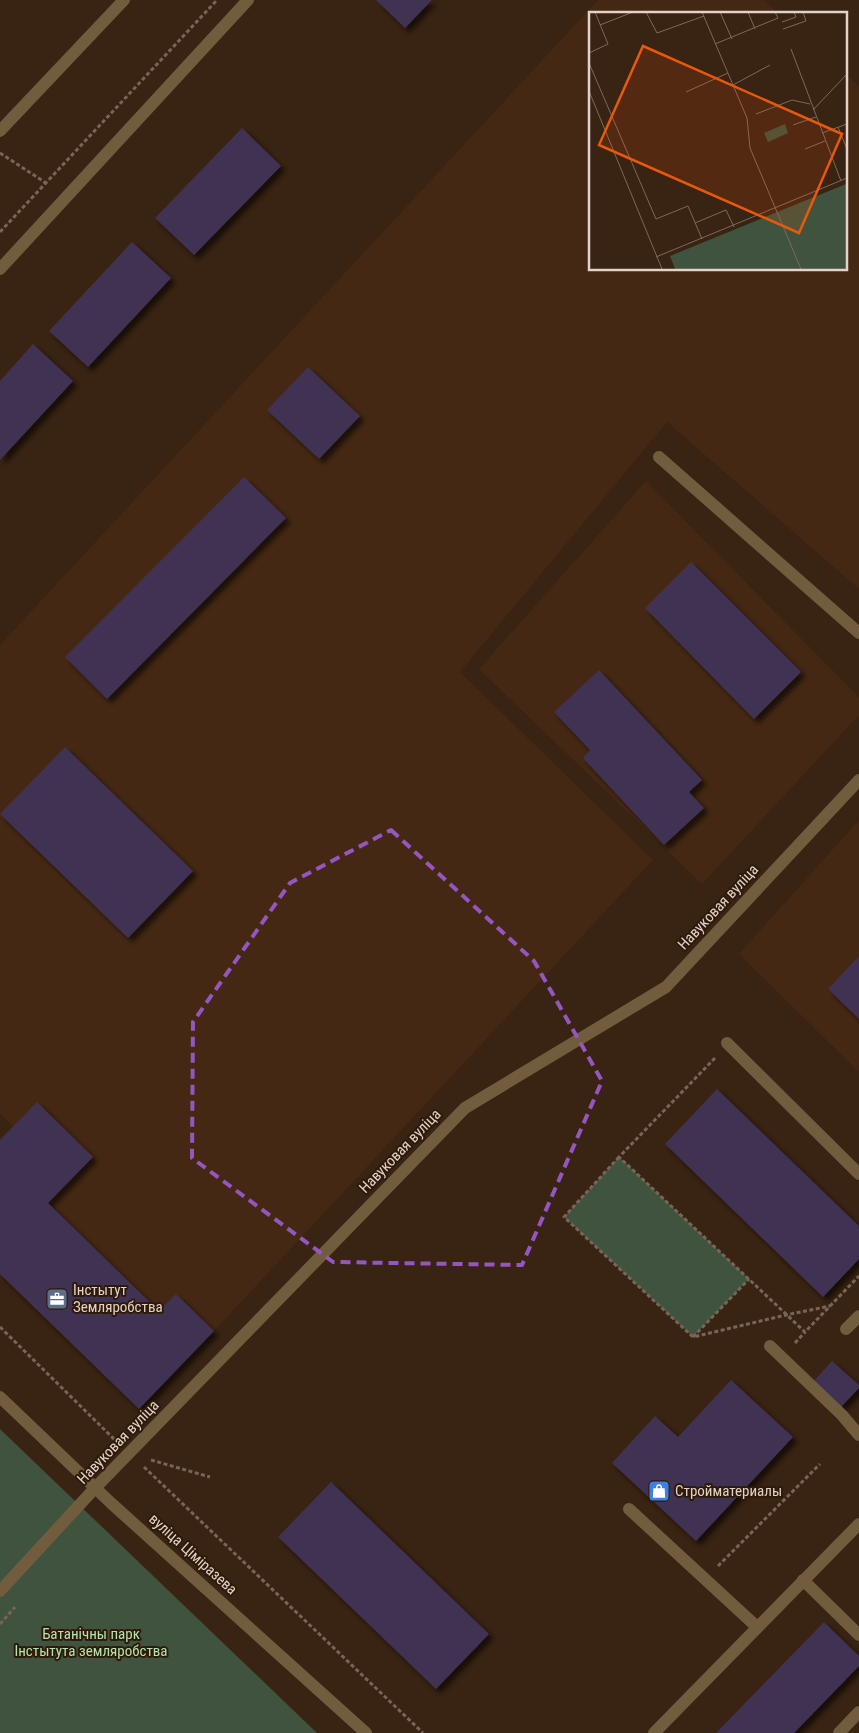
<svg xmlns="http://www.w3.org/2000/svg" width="859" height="1733" font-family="'Roboto Condensed',sans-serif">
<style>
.built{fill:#442813}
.green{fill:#3f533f}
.building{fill:#413152;filter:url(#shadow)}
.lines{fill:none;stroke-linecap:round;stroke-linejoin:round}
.path{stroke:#796557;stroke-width:3;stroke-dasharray:4 2.5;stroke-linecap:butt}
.minor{stroke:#715d3d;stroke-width:12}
.marked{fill:none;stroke:#9556c1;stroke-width:4;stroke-dasharray:10 6;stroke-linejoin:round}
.labels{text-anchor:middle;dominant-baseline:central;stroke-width:4;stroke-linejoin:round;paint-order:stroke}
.street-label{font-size:15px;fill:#e2d2c8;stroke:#2f1909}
.poi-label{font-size:15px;fill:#e2d2c8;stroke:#2f1909;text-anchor:start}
.park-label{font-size:15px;fill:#b1e4af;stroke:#2f1909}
.inset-road{fill:none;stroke:#7d695b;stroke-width:1}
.view{fill:#e8590c;fill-opacity:0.15;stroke:#e8590c;stroke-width:2.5}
.inset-edge{fill:none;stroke:#e2d2c8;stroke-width:2.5}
</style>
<defs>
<filter id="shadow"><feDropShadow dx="4.5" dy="4.5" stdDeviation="2.5" flood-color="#0009"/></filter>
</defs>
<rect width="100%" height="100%" fill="#392312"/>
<g class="built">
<path d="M598,0H764L779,14H590V269H845V74L859,86V589L667,422L460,672L653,860L214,1331L139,1409L0,1274V1140L13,1127L0,1113V645Z"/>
<path d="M646,481L859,697V715L702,884L479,669Z"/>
<path d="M859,820V1072L739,954Z"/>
</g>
<g class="green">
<path d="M619,1157L749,1279L693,1337L564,1217Z"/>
<path d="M0,1429L317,1733H0Z"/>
</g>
<g class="building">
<path d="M376,0H432L405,28Z"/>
<path d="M242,128L281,166L194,255L155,218Z"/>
<path d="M132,242L171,278L88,367L49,331Z"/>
<path d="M33,344L73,381L0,460V381Z"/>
<path d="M308,367L360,416L319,459L267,410Z"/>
<path d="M244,477L286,518L107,699L65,657Z"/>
<path d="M691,562L801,672L754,719L645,608Z"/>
<path d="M599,670L702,780L689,792L704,808L664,845L583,758L590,750L554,712Z"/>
<path d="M65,747L193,871L128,938L0,814Z"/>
<path d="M859,956V1019L828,989Z"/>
<path d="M717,1089L859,1226V1259L823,1297L665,1144Z"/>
<path d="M37,1102L93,1157L48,1203L159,1311L176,1294L214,1331L139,1409L0,1274V1140Z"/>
<path d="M832,1361L859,1385V1388L841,1407L813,1382Z"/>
<path d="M731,1380L793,1437L696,1541L612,1463L655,1416L678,1437Z"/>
<path d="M331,1482L489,1634L436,1689L278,1537Z"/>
<path d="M824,1622L859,1656V1666L794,1733H716Z"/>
</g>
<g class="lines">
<g class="path">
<path d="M0,153L46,183"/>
<path d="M0,232L217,0"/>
<path d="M715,1058L619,1157L805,1332L859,1276"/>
<path d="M619,1157L564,1217L693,1337L786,1315L830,1306"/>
<path d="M0,1327L115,1440"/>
<path d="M693,1337L749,1279"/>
<path d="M795,1343L805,1332"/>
<path d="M151,1460L210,1477"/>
<path d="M144,1467L423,1733"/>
<path d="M718,1566L820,1464"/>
<path d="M0,1624L15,1607"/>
</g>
<g class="minor">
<path d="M0,131L124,0"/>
<path d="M0,269L248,0"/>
<path d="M659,457L859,633"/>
<path d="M727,1043L859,1174"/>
<path d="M846,1329L859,1316"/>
<path d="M770,1346L842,1415L859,1435"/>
<path d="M0,1397L111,1503L366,1733"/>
<path d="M629,1509L757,1627"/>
<path d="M803,1580L859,1635"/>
<path d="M0,1591L95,1488L465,1108L666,987L859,780"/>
<path d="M654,1733L859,1524"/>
<path d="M839,1733L859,1712"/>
</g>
</g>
<path class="marked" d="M391,830L534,961L602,1081L522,1265L333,1262L192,1158L193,1022L290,883Z"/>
<defs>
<g id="office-square" transform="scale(1.125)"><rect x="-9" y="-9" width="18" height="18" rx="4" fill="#5c6f8a" stroke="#2f1909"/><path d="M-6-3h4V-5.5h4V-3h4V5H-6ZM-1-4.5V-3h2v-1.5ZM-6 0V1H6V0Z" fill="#fff"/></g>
<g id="shop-square" transform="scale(1.125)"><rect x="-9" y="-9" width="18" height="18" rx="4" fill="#3f7fe0" stroke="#2f1909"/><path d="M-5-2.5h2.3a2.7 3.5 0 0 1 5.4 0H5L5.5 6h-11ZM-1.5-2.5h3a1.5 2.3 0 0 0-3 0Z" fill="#fff"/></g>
</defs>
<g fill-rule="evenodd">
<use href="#office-square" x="57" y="1299"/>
<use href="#shop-square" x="659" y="1491"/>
</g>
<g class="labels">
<g class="street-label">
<text transform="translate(718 907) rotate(-47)">Навуковая вуліца</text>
<text transform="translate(400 1151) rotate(-46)">Навуковая вуліца</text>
<text transform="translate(118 1442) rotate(-46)">Навуковая вуліца</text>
<text transform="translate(193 1554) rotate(42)">вуліца Ціміразева</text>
</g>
<g class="poi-label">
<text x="73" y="1290">Інстытут<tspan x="73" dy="17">Земляробства</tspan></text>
<text x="675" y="1491">Стройматериалы</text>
</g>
<g class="park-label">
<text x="91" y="1634">Батанічны парк<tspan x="91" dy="17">Інстытута земляробства</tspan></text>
</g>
</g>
<g transform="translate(589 12)">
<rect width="258" height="258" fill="#392312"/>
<path d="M196,112L199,121L179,130L175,121ZM257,172V257H86L81,244Z" fill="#3f533f"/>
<path class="inset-road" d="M57,0L68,21L115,4M113,0L158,106L161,136L212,257M131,0L143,27M159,0L166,17M193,10L207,5L205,0M11,13L44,0M194,17L217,9L214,0M126,32L189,6L186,0M202,37L252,169M0,41L19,32L6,0M0,51L67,207L99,194L113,227M144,73L181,53M0,79L73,257M97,80L139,61M224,98L258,62M167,102L203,88L221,92M204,113L227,105M249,115L258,137M233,121L258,112M216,137L236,129M106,211L137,198L145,215M67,245L258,166"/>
<path class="view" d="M54,34L253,122L210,221L10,133Z"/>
<rect width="258" height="258" class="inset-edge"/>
</g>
</svg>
